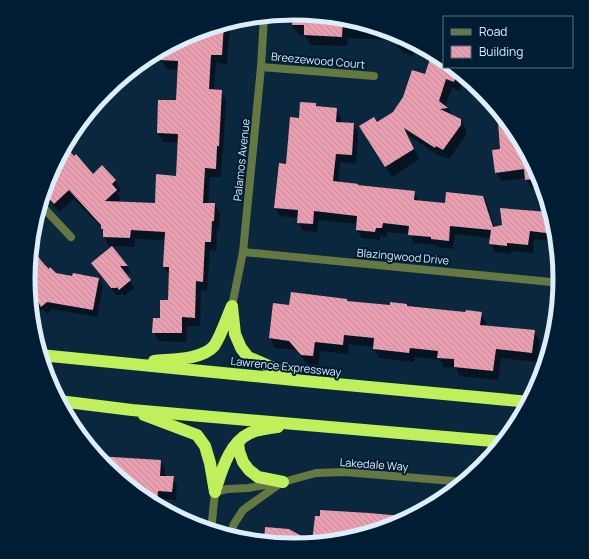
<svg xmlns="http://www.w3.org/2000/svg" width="589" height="559" font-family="Manrope,sans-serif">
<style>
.shadow{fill:#0007}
.building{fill:url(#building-back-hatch)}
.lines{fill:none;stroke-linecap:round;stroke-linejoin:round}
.path{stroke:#7c92a5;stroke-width:2.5;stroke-dasharray:4 2;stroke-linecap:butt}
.lane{stroke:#657842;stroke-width:8}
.street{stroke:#657842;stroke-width:8}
.highway{stroke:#bfef5b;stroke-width:12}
.labels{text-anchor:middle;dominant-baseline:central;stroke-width:4;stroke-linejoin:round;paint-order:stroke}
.street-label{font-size:11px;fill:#dcedfc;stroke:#011d33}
.rim{fill:none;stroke:#dcedfc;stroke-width:5}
</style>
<defs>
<pattern id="building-back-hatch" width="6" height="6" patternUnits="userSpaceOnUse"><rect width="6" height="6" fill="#e99faf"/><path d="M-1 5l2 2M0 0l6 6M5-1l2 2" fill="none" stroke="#bf8996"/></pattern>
</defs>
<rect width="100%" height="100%" fill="#0a273d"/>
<g class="shadow">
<path d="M295,13L347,18L397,33L419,45L412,57L399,49L394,40L348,38L347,46L310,45L305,35H299L296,30H295L289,20V14Z"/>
<path d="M228,23L230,27L229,42H228L227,64L216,63L214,90L221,91L226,100L223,154H222L221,177H210L208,204H215L220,213L219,230L217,229L216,251L210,250L207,291L201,290L200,326H187L186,342L159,341L153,332L161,319L168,301L169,276L164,267L165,240L135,239V247L109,246L104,237V232L102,228L74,199L59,212L43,193L48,177L93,175L115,180L121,190L117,193L121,199L118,202L156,204L177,177L179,143L163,142L158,133L177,101L178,70L167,69L161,60L162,50L193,33Z"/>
<path d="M425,48L444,59V67H448L458,71L463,80L460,91L452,88L445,107L448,108L452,116L461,120L466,130V135L449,159L442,156L441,157L408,135L419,159L392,177L366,136L376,123L394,113L425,76L433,62L432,59L433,54Z"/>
<path d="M487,96L516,132L530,157V163H533L541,178L544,187L531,189L526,178L501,181L496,172L501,150L498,112L493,113L487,104Z"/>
<path d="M315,104L317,107L336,109L341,118V123L354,124L358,132L356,164L340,162L338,183L358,185L359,186L414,192L419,201L446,204L483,197L488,205L494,227L548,213L552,222L550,241L534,239L533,253L511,251V254L495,252L491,244V238L455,234L453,249L437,247L436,245L414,243L410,234L387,232V237L380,236V240L362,238L357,230L358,224L319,220L317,232L303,231L298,222V218L280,216L275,207L300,119Z"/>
<path d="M112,247L127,266L131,273H124L134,288L124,296L122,293L120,295H116L96,270L92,263Z"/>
<path d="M31,249L43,265L55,274L73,277L98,279L103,287L97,317L52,309L47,314L43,309L36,315L31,308L28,279Z"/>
<path d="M347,300L348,302L390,306L407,305L408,307L466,313H481L486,323V326L534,331L540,341L537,362L501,358L498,380L460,376L456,368L444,367L440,360L415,357L414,362L379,358L374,349V347L349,344L348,354L320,351L319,365L307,364L296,350L275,348L270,338L274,305L290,306Z"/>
<path d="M93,452L105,453L107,457L161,461L165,469V477H173L177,485L176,500L163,499V510L146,501L106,468Z"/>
<path d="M396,526L346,541L294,546L259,543L260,534L313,543Z"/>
</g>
<g class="building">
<path d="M292,13L343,18L342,37L304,35V25H292Z"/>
<path d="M224,24L222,55H211L209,89L222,90L219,146H217L216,169L205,168L203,203H215L214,221H212L211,242H205L203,282L196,281L195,318L182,317V333H152L153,318H160V300H168L169,267H163L165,232L131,230L130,238L103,237V229H101V225L69,190L54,204L44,193L48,177L65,146L74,156L76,154L93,174L102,165L116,180L112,184L117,190L105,201L155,203L156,174L176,176L178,134L157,133L158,100H176L178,61L160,60L161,51L163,49L187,36L194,37V33Z"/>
<path d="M430,59L444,64V67H451L458,71L454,82L446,79L439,101L448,108L440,109L461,119V125L443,150L436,146L435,148L404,128L414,149L385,167L359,126L374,117L377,122L393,112L403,97L412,70L425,74Z"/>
<path d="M300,102L316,103V106L337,108L336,122L354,123L352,155L336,154L333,181L359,184L357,185L415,191L414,200L445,203L446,192L483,196L493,227L502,225L500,208L548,212L546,233L530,231L528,245L507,243V246L489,244L491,230L450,226L449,241L431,239V237L408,235L409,226L383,223L382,228H376L375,232L356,230L357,216L314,211L313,224L297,223L298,210L274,208L279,163L286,164L290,117L299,118Z"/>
<path d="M497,108L516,132L541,178L525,180L524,169L495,173L492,150L500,149Z"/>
<path d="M112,246L128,266H120L131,280L119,290L117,287L116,288H111L91,263Z"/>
<path d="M31,248L44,264L49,269L50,267L56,273L72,276L73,273L99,278L93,310L47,302L41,307L38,302L31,308L28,279Z"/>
<path d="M291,292L347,299V301L390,305V302L407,304V306L465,312L466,310L482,312L480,325L535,330L532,353L496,349L493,371L454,367V359L437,358L438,351L410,348L409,353L373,349L374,338L344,335L343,345L315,342L313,356L301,355L289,341L269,338L273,303L289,305Z"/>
<path d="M96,456L161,460L160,476H174L172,492L158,491L157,507L146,501L106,468Z"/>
<path d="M320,510L369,513L413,517L396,526L346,541L294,546L264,543L265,527L289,529L312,542L315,516H320Z"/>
</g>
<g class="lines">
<g class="path">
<path d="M544,371C540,364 542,358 549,354"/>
<path d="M543,373C535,361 544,348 550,337C553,331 555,325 557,318"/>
</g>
<path class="lane" d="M40,204L71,237"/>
<g class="street">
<path d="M261,67L374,76"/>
<path d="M243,252L561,283"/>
<path d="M232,306L243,252L261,67L264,16"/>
<path d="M211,531L215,492L227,489L248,488L283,482L316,473L344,472L465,482"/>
<path d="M229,537L234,524L243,510L281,483"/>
</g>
<g class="highway">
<path d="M232,307L235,334L241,348L248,357L292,376"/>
<path d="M40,355L304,381L530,402"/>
<path d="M154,361C171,359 202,360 214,346C221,336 227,317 232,306"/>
<path d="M59,401L132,410L504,442"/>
<path d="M144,415L197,435L205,446L210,463L215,492"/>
<path d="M238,442L239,451L243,462L249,470L258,477L283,482"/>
<path d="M215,491C222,470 229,443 250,433C256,430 271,428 278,427"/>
</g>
</g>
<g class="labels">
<g class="street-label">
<text transform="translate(318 60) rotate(5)">Breezewood Court</text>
<text transform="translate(241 160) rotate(-84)">Palamos Avenue</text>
<text transform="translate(403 256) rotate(5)">Blazingwood Drive</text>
<text transform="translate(286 366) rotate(6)">Lawrence Expressway</text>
<text transform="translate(374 464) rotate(4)">Lakedale Way</text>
</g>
</g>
<path d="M0 0H589V559H0ZM35 279a259 259 0 1 1 518 0a259 259 0 1 1-518 0Z" fill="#011d33" fill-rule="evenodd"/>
<path class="rim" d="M35 279a259 259 0 1 1 518 0a259 259 0 1 1-518 0Z"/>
<rect x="443" y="16" width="130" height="52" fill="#011d33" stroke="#597083"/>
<rect x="451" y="29" width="20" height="6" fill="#657842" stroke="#597083"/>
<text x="479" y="36" font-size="12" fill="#dcedfc">Road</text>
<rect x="451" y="46" width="20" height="12" fill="url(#building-back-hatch)" stroke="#597083"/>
<text x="479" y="56" font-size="12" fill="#dcedfc">Building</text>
</svg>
